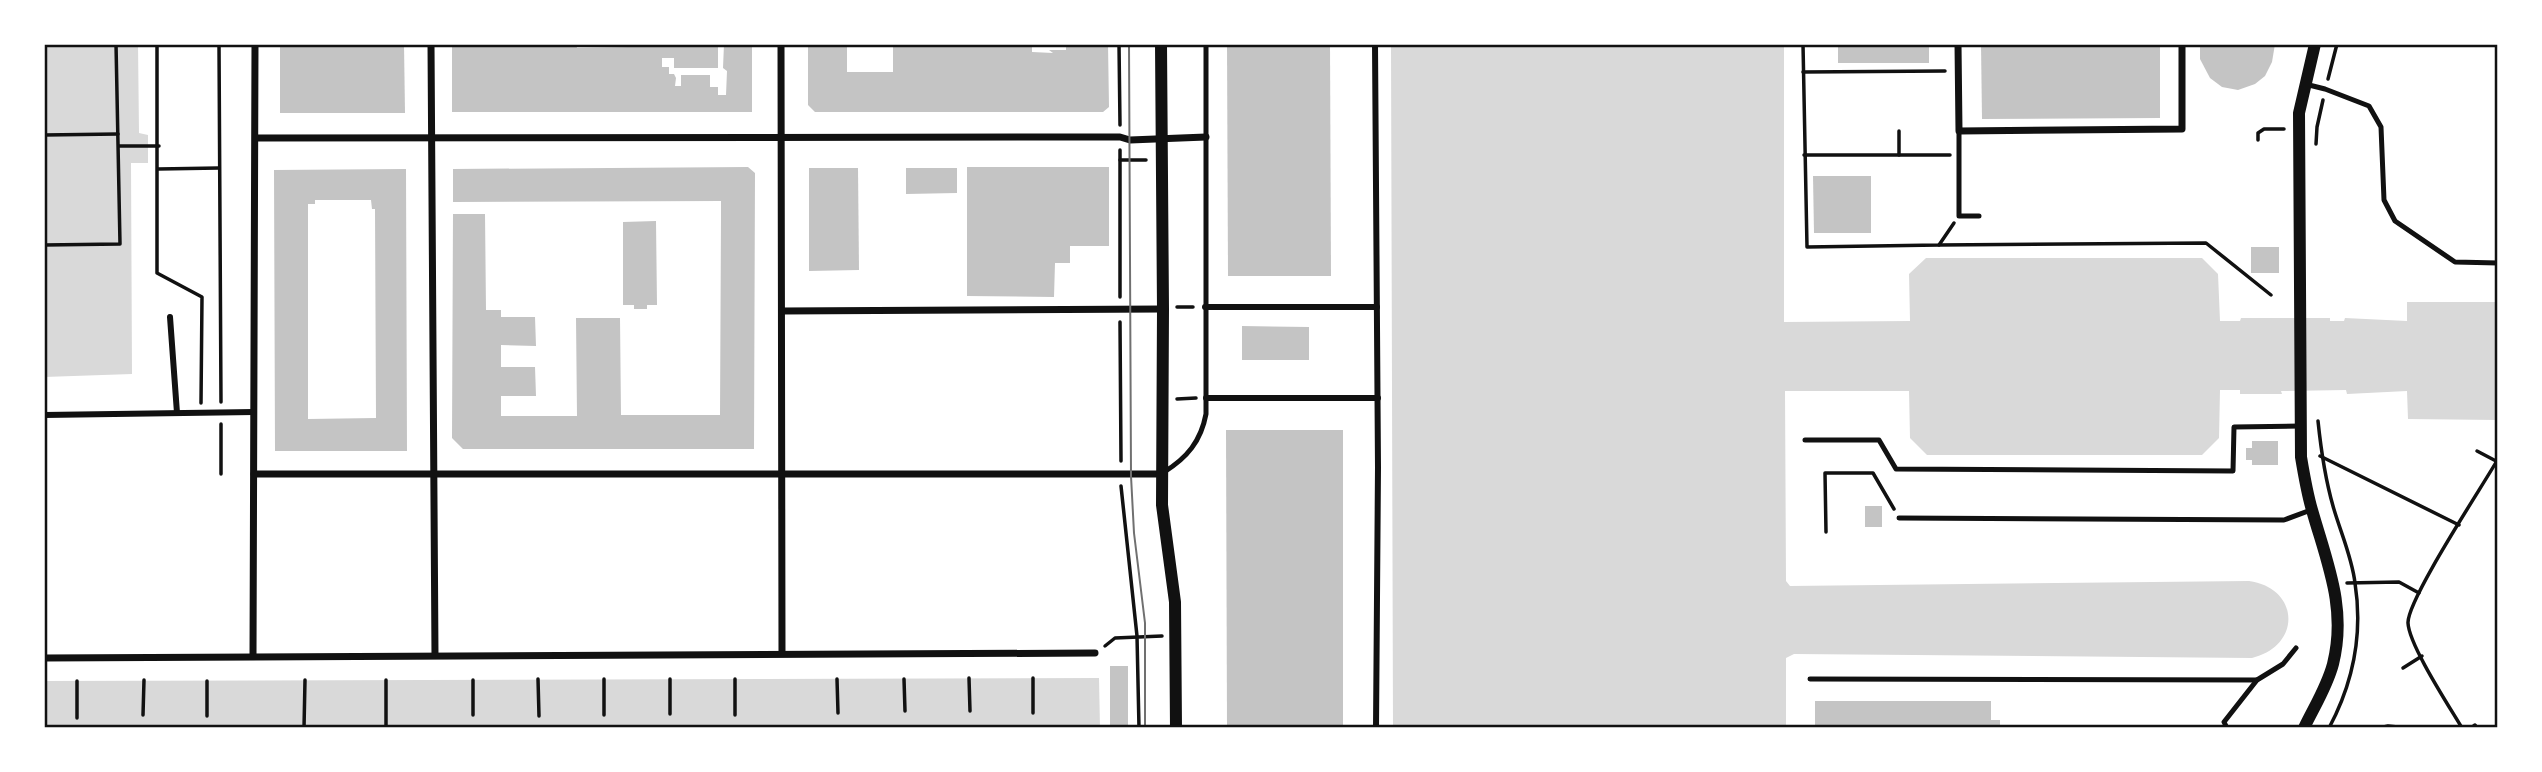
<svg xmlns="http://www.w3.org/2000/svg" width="2542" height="772" font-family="Ubuntu,sans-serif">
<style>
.water{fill:#d9d9d9}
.building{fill:#c4c4c4;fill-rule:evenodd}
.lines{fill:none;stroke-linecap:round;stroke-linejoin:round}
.path{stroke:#111;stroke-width:3.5}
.service{stroke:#111;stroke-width:5}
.pedestrian{stroke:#111;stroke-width:6}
.minor{stroke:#111;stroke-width:7}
.tertiary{stroke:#111;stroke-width:12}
.tram{stroke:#707070;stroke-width:2}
.neatline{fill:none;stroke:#111;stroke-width:2.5}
</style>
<rect width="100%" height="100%" fill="#fff"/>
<g class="water">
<path d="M44,44H138L139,133L148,135V163H131L132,374L44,377Z"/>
<path d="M1391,44H1784V322L1910,321L1909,274L1926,258H2202L2218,274L2220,321H2240L2241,318H2330V321H2344L2345,318L2407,321V302H2498V420L2408,419L2407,391L2347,394L2346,390L2281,391L2282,394H2240V390H2220L2219,438L2202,455H1927L1910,438L1909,391H1785L1786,581L1790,586L2249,581C2300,588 2302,646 2252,658L1794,654L1786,658V728H1393Z"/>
<path d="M1099,678L1100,728H44V681Z"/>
</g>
<g class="building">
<path d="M280,44H404L405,113H280Z"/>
<path d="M452,44H576L577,48L629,47V44H718V68H674V58H662V67H669V74H674L676,78L675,86H681V75H710V87H718V95H726L727,71L723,68L724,44H752V112H452Z"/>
<path d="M808,44H847V72H893V44H1032V52L1053,53L1049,50H1066V44H1108L1109,107L1103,112H815L808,105Z"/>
<path d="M1227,44H1330L1331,276H1228Z"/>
<rect x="1838" y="44" width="91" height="19"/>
<path d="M1981,44H2160V118L1982,119Z"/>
<path d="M2200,44H2275L2272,62L2265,76L2255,84L2238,90L2222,87L2210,78L2200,59Z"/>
<path d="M748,167L755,173L754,449H463L452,438L453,214H485L486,310H501V317H535L536,346L501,345V367H535L536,396H501V416H577L576,318H620L621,415H720L721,217V201L453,202V169Z"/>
<path d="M967,167H1109V246H1070V263H1055L1054,297L967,296Z"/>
<path d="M809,168H858L859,270L809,271Z"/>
<path d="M906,168H957V193L906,194Z"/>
<path d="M406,169L407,451H275L274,170ZM315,200H371L372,209H375L376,418L308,419V204H315Z"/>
<path d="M1813,176H1871V233H1814Z"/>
<path d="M656,221L657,305H647V309H634V305H623V222Z"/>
<rect x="2251" y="247" width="28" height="26"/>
<path d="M1242,326L1309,327V360H1242Z"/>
<path d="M1226,430H1343V728H1227Z"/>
<path d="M2252,441H2278V465H2252V460H2246V448H2252Z"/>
<rect x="1865" y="506" width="17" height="21"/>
<rect x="1110" y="666" width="18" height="61"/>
<path d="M1815,701H1991V720H2000V728H1815Z"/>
</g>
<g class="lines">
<g class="path">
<path d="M157,44V273L202,297L201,403"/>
<path d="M219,44L221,402"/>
<path d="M1119,44L1120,125"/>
<path d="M1803,44L1807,247L1939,245L1954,223"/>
<path d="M1803,72L1945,71"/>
<path d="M2328,79L2337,44"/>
<path d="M1899,131V155"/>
<path d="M44,135L118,134"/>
<path d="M2258,140V133L2264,129H2284"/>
<path d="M2316,144L2317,127L2323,100"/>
<path d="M119,146H159"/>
<path d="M1120,150V297"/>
<path d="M1804,155H1950"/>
<path d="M1120,160H1146"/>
<path d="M158,169L219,168"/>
<path d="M44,245L120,244L116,44"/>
<path d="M1939,245L2206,243L2271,295"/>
<path d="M1177,307H1193"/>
<path d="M1120,322L1121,461"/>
<path d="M1177,399L1196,398"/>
<path d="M2318,421C2321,450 2325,478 2333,506C2340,531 2352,557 2355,583C2363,634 2353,683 2329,728"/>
<path d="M221,424V474"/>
<path d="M2477,451L2496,461"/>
<path d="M2320,456L2459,525"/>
<path d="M1121,486L1137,636L1139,728"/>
<path d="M1826,532L1825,473H1873L1894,509"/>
<path d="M2347,583L2399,582L2419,593"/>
<path d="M1105,646L1115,638L1162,636"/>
<path d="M2403,668L2422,656"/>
<path d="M969,678L970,711"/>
<path d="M1033,678V713"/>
<path d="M538,679L539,716"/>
<path d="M604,679V715"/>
<path d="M670,679V714"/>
<path d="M735,679V715"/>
<path d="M837,679L838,713"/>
<path d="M904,679L905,711"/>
<path d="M473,680V715"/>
<path d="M77,681V718"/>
<path d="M143,715L144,680"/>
<path d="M207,716V681"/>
<path d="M304,728L305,680"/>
<path d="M386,728V680"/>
<path d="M2379,728L2388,726L2408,728"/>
<path d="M2462,728C2449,706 2409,645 2408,623C2407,600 2482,487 2498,459"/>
<path d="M2471,728L2475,725L2477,728"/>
</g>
<g class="service">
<path d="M2305,84L2325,89L2369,106L2381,127L2384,200L2395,221L2455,262L2498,263"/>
<path d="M1959,131V216H1979"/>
<path d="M1805,440H1879L1896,469L2233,471L2234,427L2301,426"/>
<path d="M1164,472C1187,458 1201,441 1206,414V44"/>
<path d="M1899,518L2284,520L2311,510"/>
<path d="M1810,679L2257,680"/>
<path d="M2227,728L2224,722L2257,680L2283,664L2296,648"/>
</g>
<g class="pedestrian">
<path d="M1375,44L1378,467L1376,728"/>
<path d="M1205,307H1377"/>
<path d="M170,317L177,413"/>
<path d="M1206,398H1378"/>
<path d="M44,415L254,412"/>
</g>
<g class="minor">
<path d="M431,44L435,655"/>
<path d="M781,44L782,653"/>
<path d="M1958,44L1959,131L2182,129V44"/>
<path d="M256,138L1120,137L1130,140L1206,137"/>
<path d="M782,311L1163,309"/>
<path d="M254,474H1161"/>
<path d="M253,656L255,44"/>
<path d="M44,658L1095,653"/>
</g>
<g class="tertiary">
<path d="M1161,44L1163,309L1162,505L1175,602L1176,728"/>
<path d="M2304,728C2314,707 2327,687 2333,664C2347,608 2327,563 2312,510C2307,493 2304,475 2301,457L2299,113L2315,44"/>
</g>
<path class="tram" d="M1129,44L1131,476L1134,533L1145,623V728"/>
</g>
<rect width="2542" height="772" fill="none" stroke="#ffffff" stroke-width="91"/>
<rect x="46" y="46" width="2450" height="680" class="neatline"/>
</svg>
